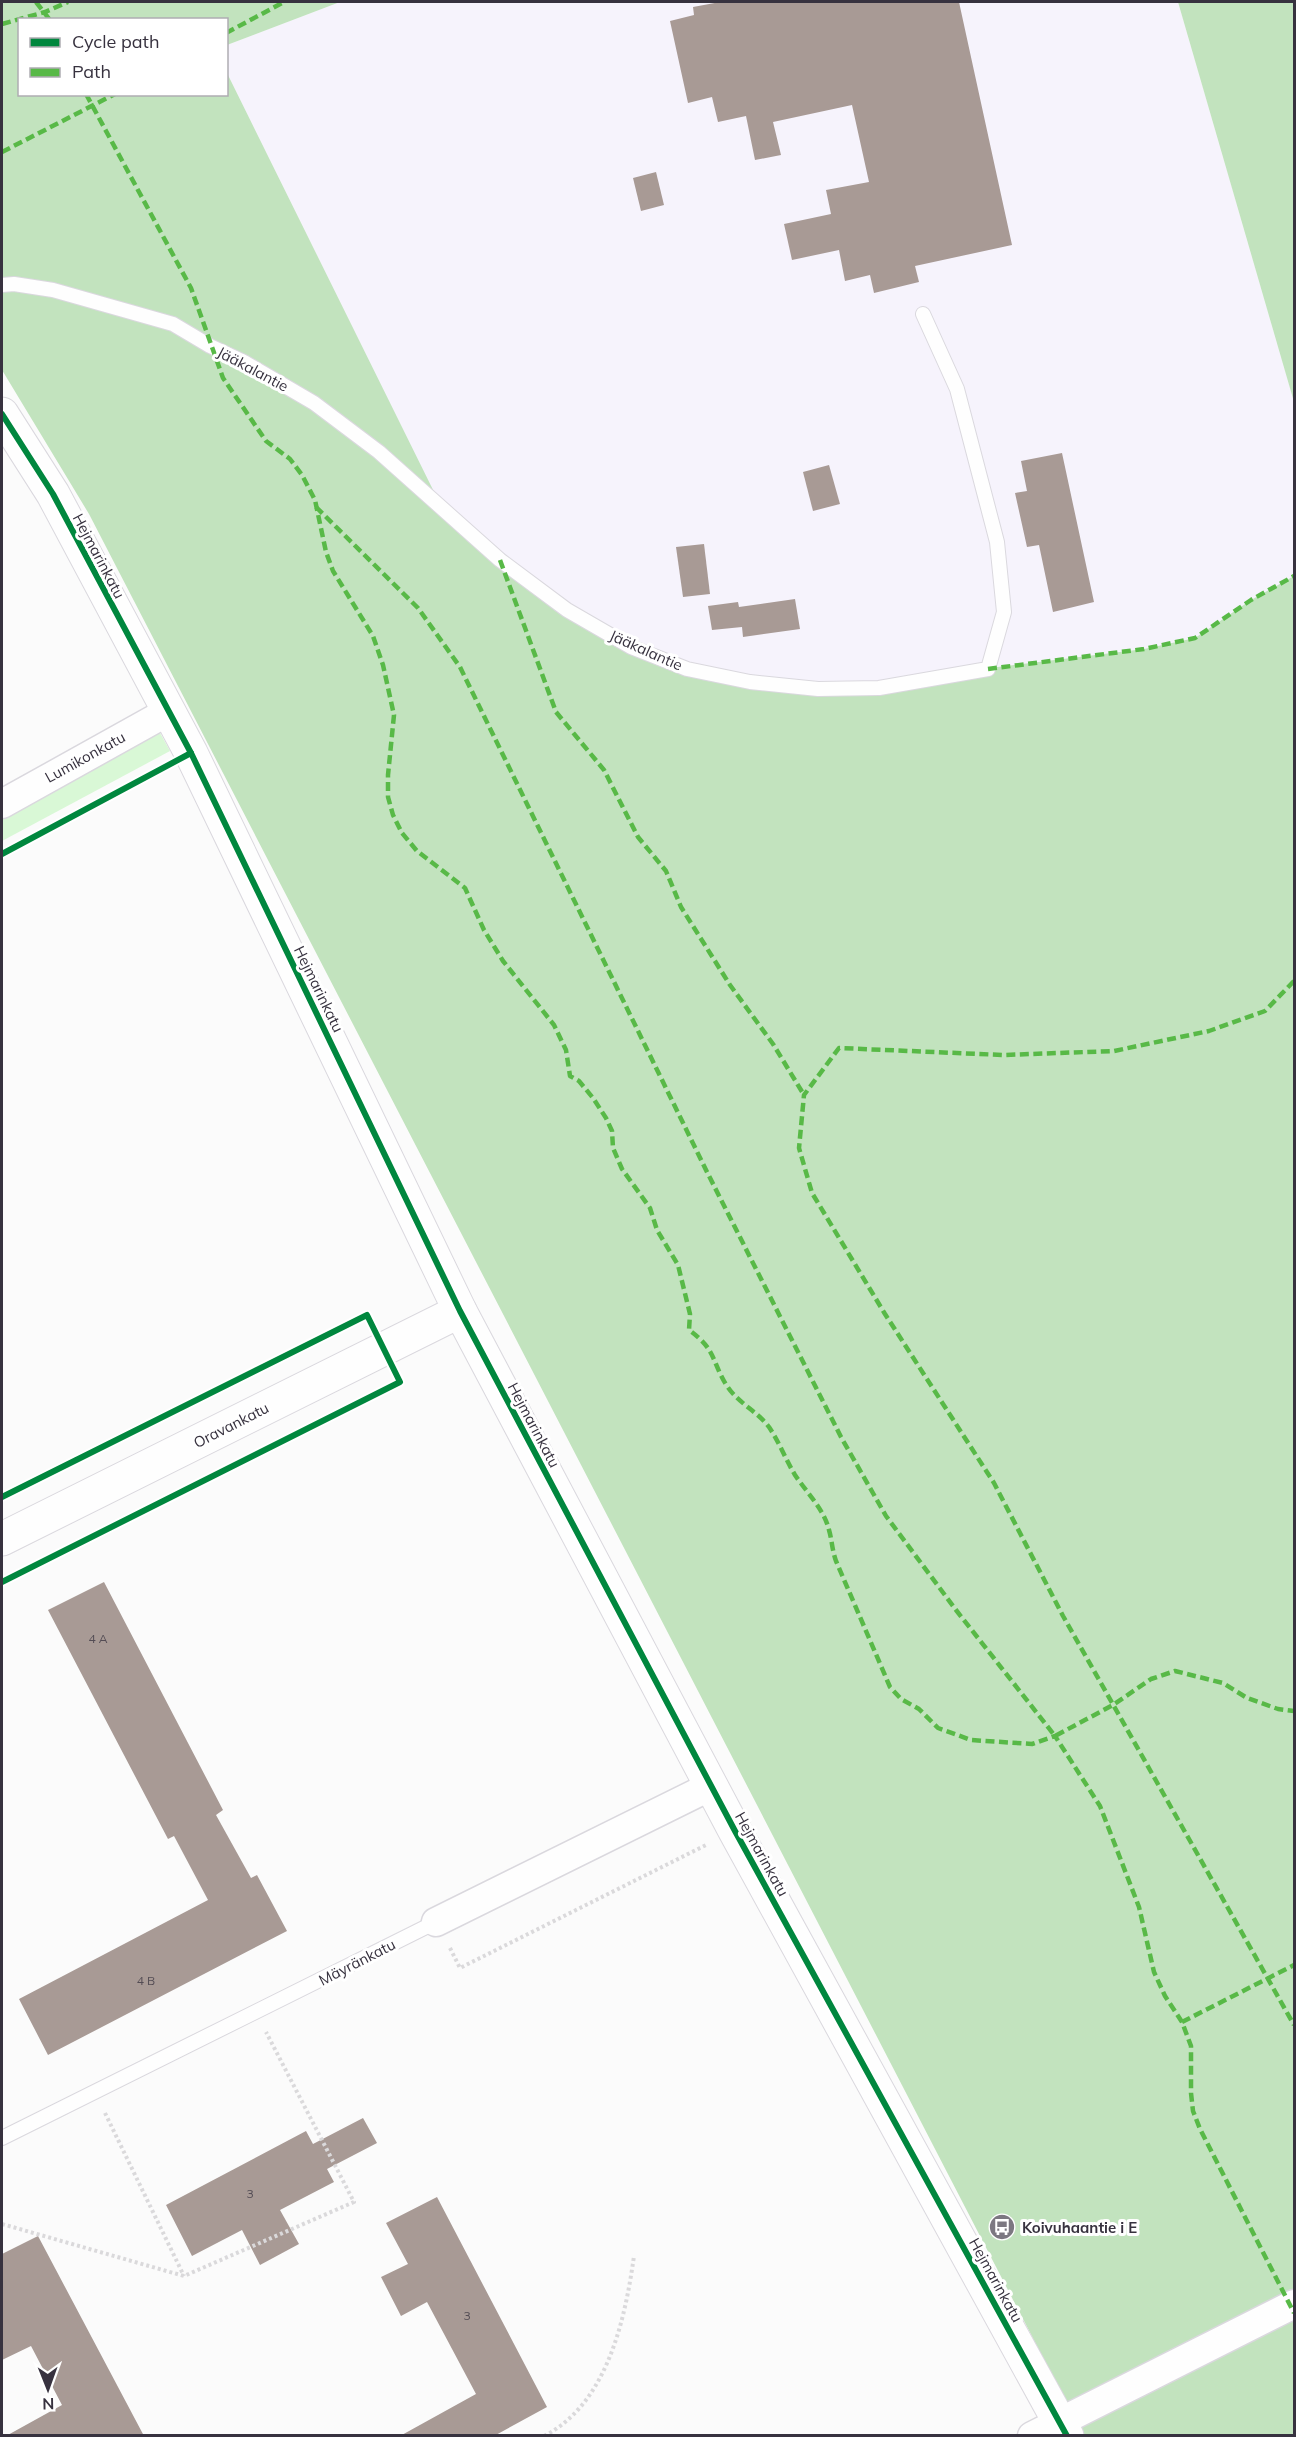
<svg xmlns="http://www.w3.org/2000/svg" width="1296" height="2437" font-family="Mulish,sans-serif">
<style>
.built{fill:#f6f3fc}
.green{fill:#d9f8d6}
.forest{fill:#c2e3be}
.building{fill:#a89a95}
.lines{fill:none;stroke-linecap:round;stroke-linejoin:round}
.service-casing{stroke:#dad8de;stroke-width:16}
.minor-casing{stroke:#dad8de;stroke-width:31}
.tertiary-casing{stroke:#dad8de;stroke-width:35}
.path{stroke:#dad9db;stroke-width:4;stroke-dasharray:3 3;stroke-linecap:butt}
.service{stroke:#fefefe;stroke-width:14}
.minor{stroke:#fefefe;stroke-width:28}
.tertiary{stroke:#fefefe;stroke-width:33}
.quiet{stroke:#58b947;stroke-width:4.5;stroke-dasharray:9 4.5;stroke-linecap:butt}
.cycleway-casing{stroke:#fff;stroke-width:10}
.cycleway{stroke:#00873e;stroke-width:6}
.labels{text-anchor:middle;dominant-baseline:central;stroke-width:6;stroke-linejoin:round;paint-order:stroke}
.number-label{font-size:12px;fill:#534c54}
.street-label{font-size:15px;fill:#37323f;stroke:#fff}
.poi-label{font-size:15px;font-weight:bold;fill:#37323f;stroke:#fff;text-anchor:start}
</style>
<rect width="100%" height="100%" fill="#fbfbfb"/>
<path class="built" d="M340,2H1178L1294,402V576L1251,600L1195,638L1144,649L1101,655L818,689L687,669L567,610L442,509L227,73V45Z"/>
<path class="green" d="M159,731L170,751L2,841V818Z"/>
<g class="forest">
<path d="M2,2H340L227,45L226,20H20V94H226L227,73L442,508L567,610L688,669L818,689L1144,649L1195,638L1251,600L1294,576V2435H1083L89,514L2,370Z"/>
<path d="M1178,2H1294V402Z"/>
</g>
<g class="building">
<path d="M720,2H959L1012,245L915,266L919,282L874,293L870,275L845,281L839,250L792,260L784,224L831,214L826,190L869,182L852,105L773,122L781,155L755,160L746,116L718,122L712,97L688,103L670,21L694,15L693,7Z"/>
<path d="M656,172L664,205L641,211L633,178Z"/>
<path d="M1062,453L1094,602L1053,612L1039,545L1027,547L1015,493L1027,491L1021,461Z"/>
<path d="M829,465L840,504L813,511L803,472Z"/>
<path d="M704,544L710,594L683,597L676,547Z"/>
<path d="M795,599L800,629L743,637L742,627L712,630L708,606L738,602L739,607Z"/>
<path d="M104,1582L223,1810L216,1815L251,1878L257,1875L287,1931L48,2055L19,1999L208,1900L174,1836L168,1839L48,1610Z"/>
<path d="M363,2118L377,2143L327,2169L334,2182L280,2210L299,2244L260,2265L242,2230L192,2256L166,2205L306,2131L313,2144Z"/>
<path d="M437,2197L547,2407L494,2436H400L476,2394L427,2302L401,2316L381,2277L408,2264L386,2223Z"/>
<path d="M38,2236L144,2436H6L62,2405L31,2346L2,2360V2254Z"/>
</g>
<g class="lines">
<g class="service-casing">
<g id="service">
<path d="M2,285L14,284L53,290L173,324L210,346L244,362L314,403L379,452L500,560L567,610L631,647L687,669L750,682L818,689L879,688L988,669L1004,612L997,542L957,389L923,314"/>
<path d="M2,2138L436,1922"/>
</g>
</g>
<g class="minor-casing">
<g id="minor">
<path d="M2,804L169,711"/>
<path d="M436,1922L711,1786"/>
<path d="M1032,2436L1294,2304"/>
</g>
</g>
<g class="tertiary-casing">
<g id="tertiary">
<path d="M2,414L53,494L191,753L460,1311L735,1831L1067,2436"/>
<path d="M2,1539L460,1311"/>
</g>
</g>
<g class="path">
<path d="M450,1948L460,1968L708,1844"/>
<path d="M105,2113L184,2276"/>
<path d="M2,2224L184,2276L354,2202L266,2032"/>
<path d="M544,2436C607,2404 625,2320 634,2256"/>
</g>
<use href="#service" class="service"/>
<use href="#minor" class="minor"/>
<use href="#tertiary" class="tertiary"/>
<g class="quiet">
<path d="M36,2L50,20"/>
<path d="M2,24L45,12L68,2"/>
<path d="M226,33L284,2"/>
<path d="M86,94L191,288L223,378L266,441L290,459L302,475L315,500L326,552L333,571L373,636L383,665L394,715L388,775V797L393,815L402,833L417,851L465,888L484,930L503,961L554,1025L566,1050L570,1076L579,1081L593,1098L606,1118L612,1131L613,1148L622,1169L650,1208L657,1230L678,1265L690,1314L689,1330C717,1350 711,1361 727,1386C738,1403 757,1411 769,1427C779,1442 786,1460 795,1475C807,1493 824,1509 829,1530C832,1540 832,1550 836,1561L890,1687L901,1699L919,1709L938,1728L971,1740L1032,1744L1055,1736L1100,1806L1139,1907L1154,1972L1165,1996L1182,2022L1191,2046V2093L1193,2111L1200,2129L1294,2313"/>
<path d="M2,152L115,94"/>
<path d="M316,507L418,608L460,667L707,1172L841,1437L886,1516L956,1610L1055,1736L1113,1705L1151,1679L1175,1671L1223,1683L1247,1698L1278,1709L1294,1711"/>
<path d="M500,560L556,712L604,770L638,837L666,871L681,907L730,985L773,1044L804,1095"/>
<path d="M988,669L1144,649L1195,638L1251,600L1294,576"/>
<path d="M1294,981L1265,1011L1209,1031L1114,1051L1003,1055L839,1048L804,1095L799,1148L812,1193L885,1314L994,1483L1063,1616L1294,2025"/>
<path d="M1182,2022L1294,1965"/>
</g>
<g class="cycleway-casing">
<g id="cycleway">
<path d="M2,414L53,494L191,753L460,1311L735,1831L1067,2436"/>
<path d="M2,854L191,753"/>
<path d="M2,1497L367,1315L400,1382L2,1582"/>
</g>
</g>
<use href="#cycleway" class="cycleway"/>
</g>
<defs>
<g id="bus-disc" transform="scale(1.35)"><circle r="9.5" fill="#7c7881" stroke="#fff"/><path d="M-5-6H5V4H4V6H2V4H-2V6H-4V4H-5ZM-3.5-4V0h7V-4ZM-3.5 1.2v1.5H-2V1.2ZM2 1.2v1.5H3.5V1.2Z" fill="#fff"/></g>
</defs>
<g fill-rule="evenodd">
<use href="#bus-disc" x="1002" y="2227"/>
</g>
<g class="labels">
<g class="number-label">
<text x="98" y="1638">4 A</text>
<text x="146" y="1980">4 B</text>
<text x="250" y="2193">3</text>
<text x="467" y="2315">3</text>
</g>
<g class="street-label">
<text transform="translate(253 369) rotate(28)">Jääkalantie</text>
<text transform="translate(99 556) rotate(62)">Hejmarinkatu</text>
<text transform="translate(646 650) rotate(24)">Jääkalantie</text>
<text transform="translate(85 757) rotate(-29)">Lumikonkatu</text>
<text transform="translate(319 989) rotate(64)">Hejmarinkatu</text>
<text transform="translate(231 1425) rotate(-27)">Oravankatu</text>
<text transform="translate(534 1425) rotate(62)">Hejmarinkatu</text>
<text transform="translate(762 1854) rotate(61)">Hejmarinkatu</text>
<text transform="translate(357 1962) rotate(-27)">Mäyränkatu</text>
<text transform="translate(996 2280) rotate(61)">Hejmarinkatu</text>
</g>
<g class="poi-label">
<text x="1022" y="2227">Koivuhaantie i E</text>
</g>
</g>
<rect width="1296" height="2437" fill="none" stroke="#37323f" stroke-width="6"/>
<rect x="18" y="18" width="210" height="78" fill="#ffffff" stroke="#afadb2" stroke-width="1.5"/>
<rect x="30" y="38" width="30" height="9" fill="#00873e" stroke="#afadb2" stroke-width="1.5"/>
<text x="72" y="48" font-size="18" fill="#37323f">Cycle path</text>
<rect x="30" y="68" width="30" height="9" fill="#58b947" stroke="#afadb2" stroke-width="1.5"/>
<text x="72" y="78" font-size="18" fill="#37323f">Path</text>
<g transform="translate(48 2389) rotate(179)" stroke="#ffffff" stroke-width="4.5" paint-order="stroke">
<path d="M0-4.5L10 22L0 15L-10 22Z" fill="#37323f"/>
<text y="-9" font-size="16" font-weight="bold" text-anchor="middle" fill="#37323f">N</text>
</g>
</svg>
